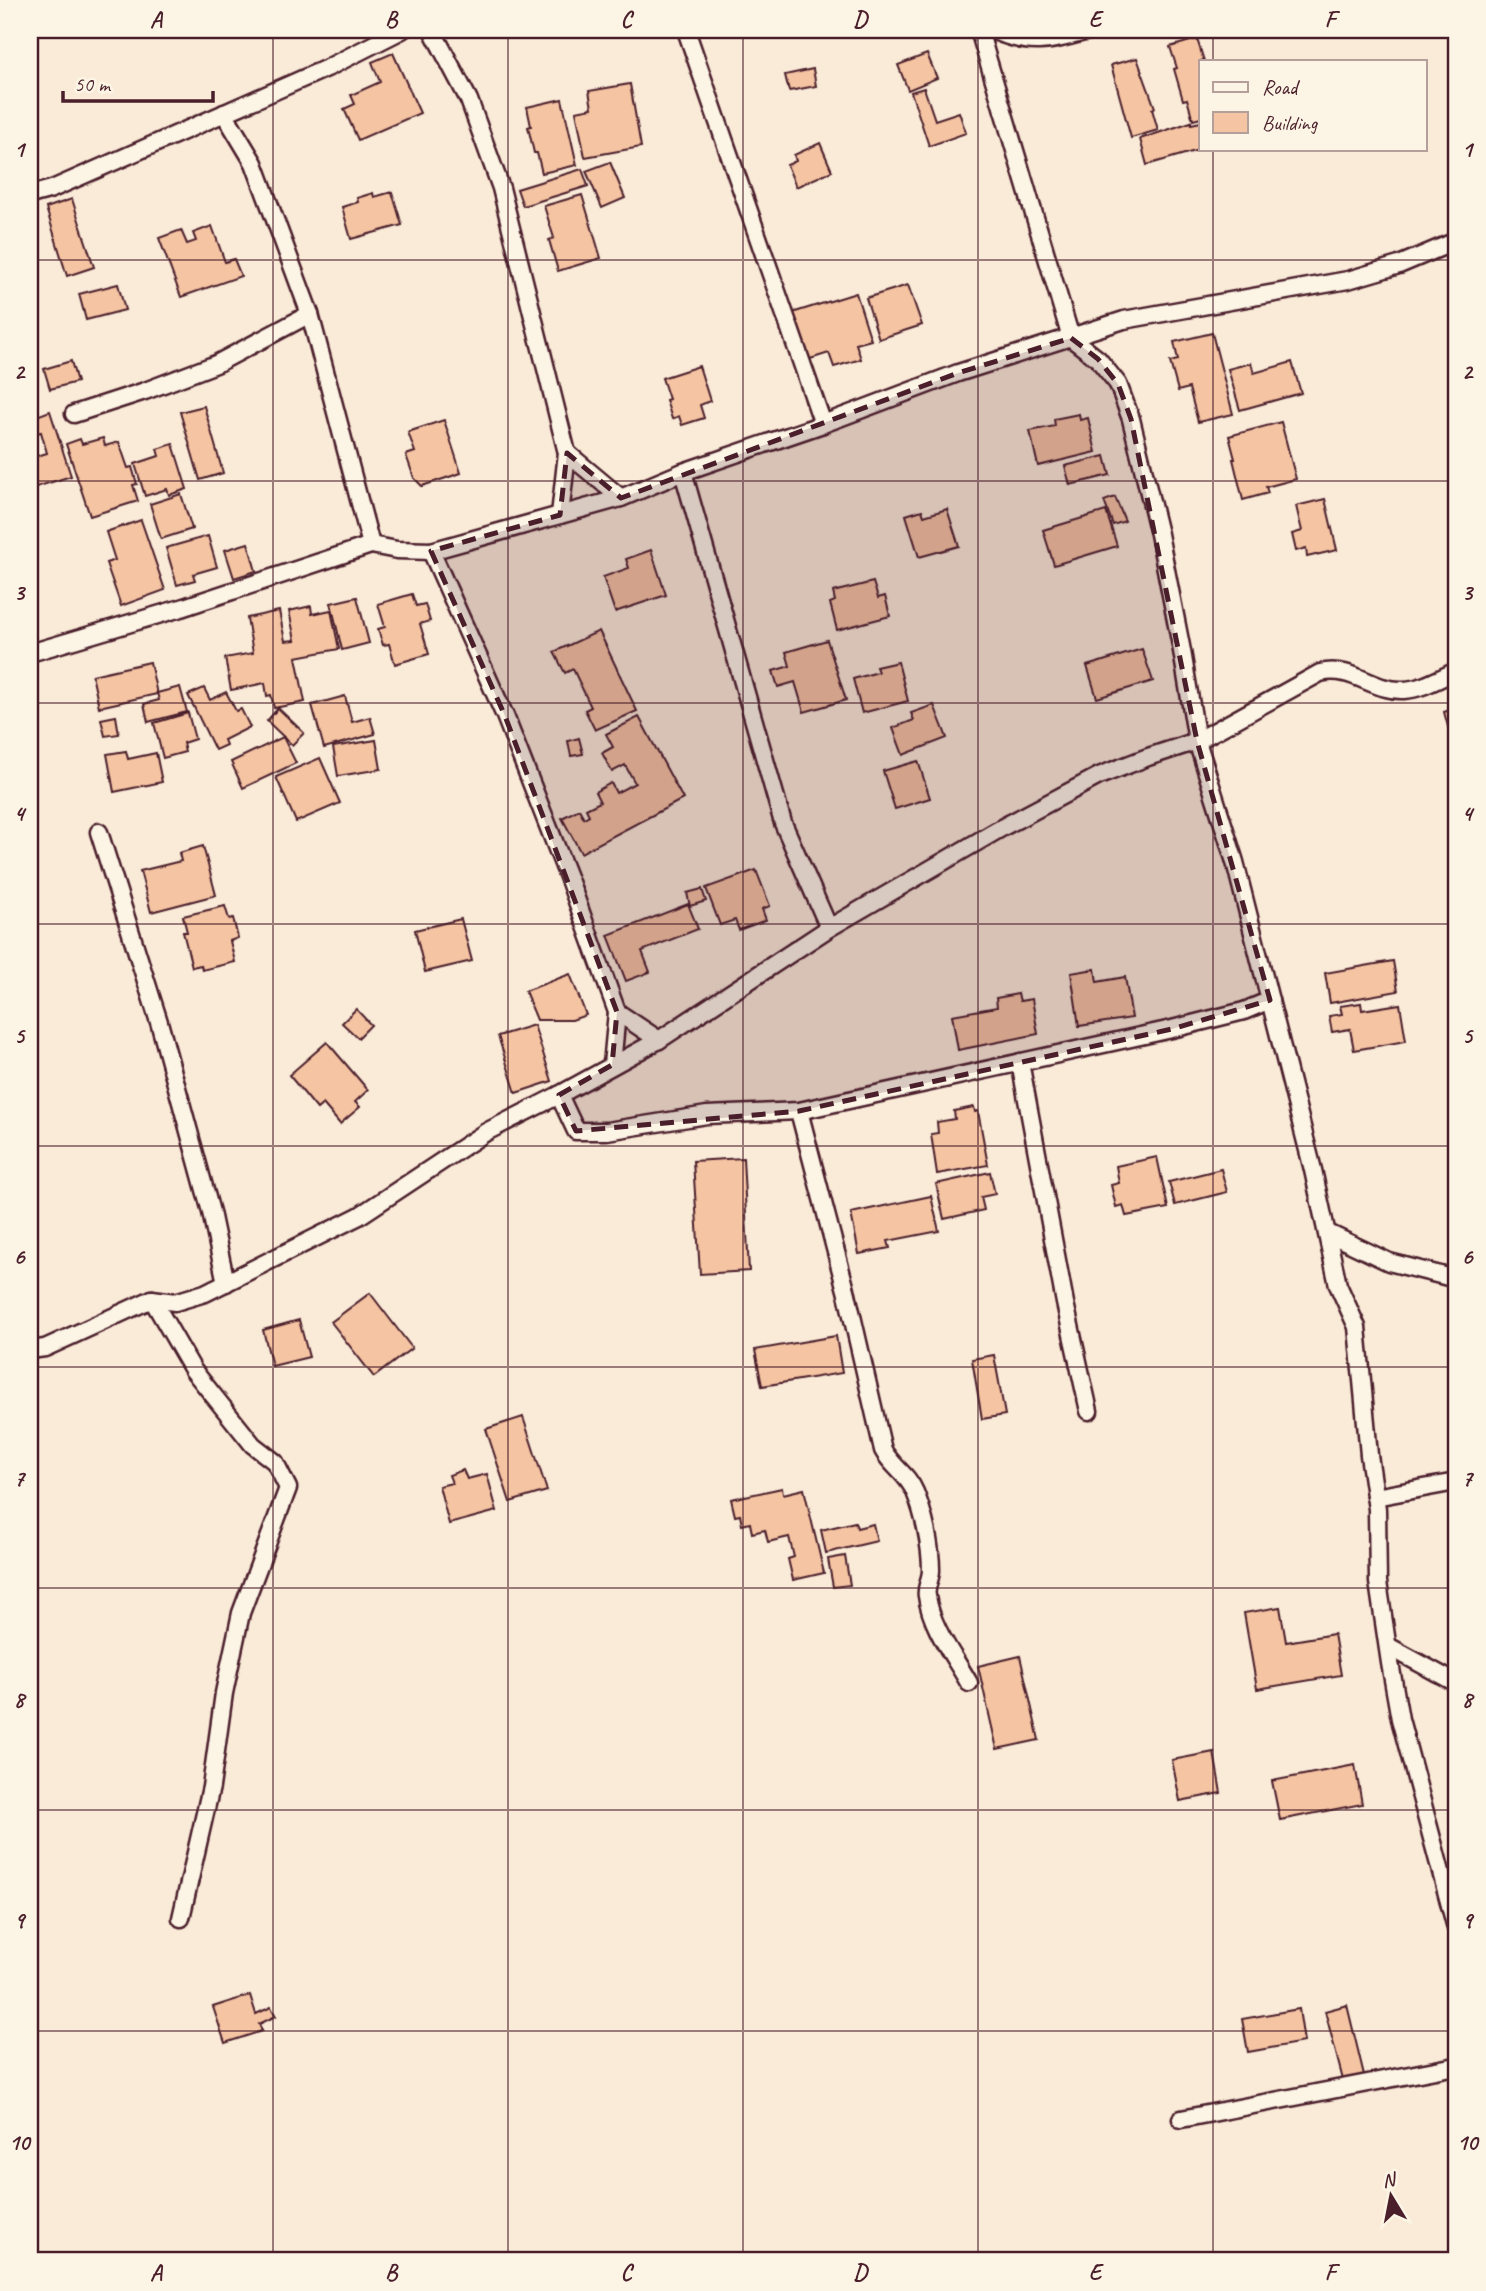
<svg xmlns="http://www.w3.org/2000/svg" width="1486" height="2291" font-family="Caveat,sans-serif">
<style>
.building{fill:#f4c4a3;stroke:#4a1f2b;stroke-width:2}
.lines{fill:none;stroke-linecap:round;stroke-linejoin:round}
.street-casing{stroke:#4a1f2b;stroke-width:21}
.street{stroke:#fcf5e5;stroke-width:16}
.marked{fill:#4a1f2b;fill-opacity:0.2;stroke:#4a1f2b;stroke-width:5;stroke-dasharray:14 9;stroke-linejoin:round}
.grid{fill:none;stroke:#4a1f2b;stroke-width:2;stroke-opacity:0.55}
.neatline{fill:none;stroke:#4a1f2b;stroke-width:2.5}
.grid-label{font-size:23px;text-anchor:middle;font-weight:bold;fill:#4a1f2b}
</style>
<rect width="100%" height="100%" fill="#faebd8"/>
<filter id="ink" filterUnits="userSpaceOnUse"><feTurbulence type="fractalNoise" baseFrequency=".0143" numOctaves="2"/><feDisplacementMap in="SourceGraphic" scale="14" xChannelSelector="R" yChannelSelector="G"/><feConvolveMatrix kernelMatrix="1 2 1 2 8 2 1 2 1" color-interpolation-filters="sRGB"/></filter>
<g filter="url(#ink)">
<g class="building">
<path d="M1197,39L1204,61H1201V118L1193,120L1187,99L1183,100L1174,69L1177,68L1170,47Z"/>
<path d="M393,53L420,113L358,140L344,109L355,104L351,95L380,82L372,62Z"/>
<path d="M927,54L937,78L908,90L898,65Z"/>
<path d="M1137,58L1155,108L1152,109L1158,130L1131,138L1111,65Z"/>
<path d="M813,69L816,86L789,91L785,75Z"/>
<path d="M630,84L641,147L585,157L576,111L592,108L589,91Z"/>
<path d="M924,88L935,120L959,112L966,133L929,146L911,92Z"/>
<path d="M562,99L577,165L542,173L537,153H534L528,127L531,126L527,107Z"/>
<path d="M1191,122V124L1201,122L1202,149L1147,165L1140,139Z"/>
<path d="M820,143L832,171L796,187L787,165L796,161L794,155Z"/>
<path d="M610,162L625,198L602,208L586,171Z"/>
<path d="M582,169L588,186L523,206L517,189Z"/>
<path d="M392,192L402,225L351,239L342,207L358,202L357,198L373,193L374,197Z"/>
<path d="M582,195L601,258L558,271L549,240L554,238L544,206Z"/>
<path d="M72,199L94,267L67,276L46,208Z"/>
<path d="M212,226L225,262L234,259L241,276L181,297L159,238L181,230L187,244L196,241L193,233Z"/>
<path d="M118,284L125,310L86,320L79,294Z"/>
<path d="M908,285L922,325L879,339L866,298Z"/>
<path d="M856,293L871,340L856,344L861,359L834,367L829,353L804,361L789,314Z"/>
<path d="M1212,333L1233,414L1198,422L1189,388L1178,391L1170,362L1178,360L1174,342Z"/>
<path d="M71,361L77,382L50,389L44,369Z"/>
<path d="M1292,362L1301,393L1240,410L1228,369L1251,363L1254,373Z"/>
<path d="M699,366L710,401L700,405L704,418L682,425L679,416L672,419L666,400L669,399L662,378Z"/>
<path d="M204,406L223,473L200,480L180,412Z"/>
<path d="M50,411L71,476L33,488L30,479V458L47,453L41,432L36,433L31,418Z"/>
<path d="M1079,414L1080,420L1088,418L1096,452L1038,466L1030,431L1055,426L1054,419Z"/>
<path d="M444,420L461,473L422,486L414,478L406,455L415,452L408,432Z"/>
<path d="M1281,422L1296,479L1266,487L1268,493L1243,500L1233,459H1235L1229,436Z"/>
<path d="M103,438L105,446L119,442L128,468L132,467L137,484L133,485L138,501L90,516L66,444L80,439L82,444Z"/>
<path d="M173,444L187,489L169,495L167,489L145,496L135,464L159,456L157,449Z"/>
<path d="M1105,456L1110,475L1070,485L1065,466Z"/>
<path d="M181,494L192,529L161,539L150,504Z"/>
<path d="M1115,497L1125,521L1113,525L1104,501Z"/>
<path d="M1325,499L1337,550L1307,557L1306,548L1296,551L1292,534L1302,531L1296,506Z"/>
<path d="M947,509L959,546L919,557L906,515L922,510L924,516Z"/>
<path d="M1106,511L1117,546L1054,565L1043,530Z"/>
<path d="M141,520L165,590L121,606L106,563L115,560L106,532Z"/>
<path d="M208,536L217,567L193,574L195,580L177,585L166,548Z"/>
<path d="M248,543L256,571L234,578L225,550Z"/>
<path d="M651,550L666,595L615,612L603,577L629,568L626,559Z"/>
<path d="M873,582L878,598L885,596L890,616L837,630L830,603L835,601L833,592Z"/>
<path d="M412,594L416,606L425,604L430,621L420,624L429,654L395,664L389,644L383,645L378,629L385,627L378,604Z"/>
<path d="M357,597L369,643L342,650L331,603Z"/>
<path d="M311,606L312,614L331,610L339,649L296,657L305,702L274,708L271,695L267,696L265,683L231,690L225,658L253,653L247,618L279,611L285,641L295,640L289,611Z"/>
<path d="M599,631L637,711L595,730L585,710L591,707L573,669L565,673L554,652Z"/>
<path d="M827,640L846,700L804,712L795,682L778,687L773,671L790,666L786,652Z"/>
<path d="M1142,649L1153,681L1097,698L1087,666Z"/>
<path d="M150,662L157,694L99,707L92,675Z"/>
<path d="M898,662L908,701L862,713L853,679L878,672L876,667Z"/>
<path d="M180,687L187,712L148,722L144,704L159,700L157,693Z"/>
<path d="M204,688L210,700L226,692L236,711L241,709L250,727L224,740L226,745L215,750L188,695Z"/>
<path d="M33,694L40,724L30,726V695Z"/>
<path d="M345,696L352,722L370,717L375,734L324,748L312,705Z"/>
<path d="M934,705L947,738L903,755L893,728L914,720L911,713Z"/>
<path d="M278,708L304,733L292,745L267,721Z"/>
<path d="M1456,708V756L1444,712Z"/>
<path d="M188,713L195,739L183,743L185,752L163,758L154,723Z"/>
<path d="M116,716L119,734L105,736L101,719Z"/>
<path d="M639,717L683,799L581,853L562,818L579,809L584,818L589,815L586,809L600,802L595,792L611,783L616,793L635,783L625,765L612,772L602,753L613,747L606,734Z"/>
<path d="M283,737L296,763L243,788L231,762Z"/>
<path d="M579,738L583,754L571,756L568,741Z"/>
<path d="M376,740L381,769L338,776L333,747Z"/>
<path d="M126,751L128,759L156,753L162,782L114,792L107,754Z"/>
<path d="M320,758L340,803L296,822L276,777Z"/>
<path d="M918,761L930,798L895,809L883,771Z"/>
<path d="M203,846L216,895L151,912L140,871L181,861L179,853Z"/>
<path d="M756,870L770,906L762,909L766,920L739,930L735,920L720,925L706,888Z"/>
<path d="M702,889L706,901L690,906L687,893Z"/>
<path d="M688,904L698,929L642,951L650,972L626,981L608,935Z"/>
<path d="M225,906L229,919L233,918L238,938L230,941L235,962L202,970L201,965L192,967L183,932H187L183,916Z"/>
<path d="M461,919L472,961L425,972L415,930Z"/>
<path d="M1393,961L1398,991L1330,1003L1325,973Z"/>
<path d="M1095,969L1097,982L1125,977L1132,1018L1079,1026L1071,973Z"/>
<path d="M570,974L586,1015L572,1020H537L525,991Z"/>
<path d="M1018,994L1020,1001L1032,999L1038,1034L958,1050L952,1015L997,1007L996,998Z"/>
<path d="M1361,1003L1362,1010L1400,1004L1406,1041L1354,1050L1350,1029L1332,1032L1329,1016L1342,1014L1340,1006Z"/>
<path d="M356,1009L371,1025L358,1038L342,1023Z"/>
<path d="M534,1025L552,1081L516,1093L498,1036Z"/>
<path d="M327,1042L368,1090L355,1102L360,1107L340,1124L323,1104L317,1109L289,1075Z"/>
<path d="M974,1107L975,1112L978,1111L988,1165L937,1174L931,1134L938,1133L937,1122L955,1119L954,1111Z"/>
<path d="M1157,1157L1168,1208L1126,1216L1123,1205L1116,1207L1111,1185L1119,1183L1116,1166Z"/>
<path d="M743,1158L749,1271L700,1274L693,1161Z"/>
<path d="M1221,1169L1227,1192L1175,1205L1169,1182Z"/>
<path d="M990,1172L995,1194L981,1197L984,1210L944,1219L936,1184Z"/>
<path d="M931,1196L939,1231L888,1241L890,1248L859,1254L851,1213Z"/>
<path d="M370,1293L412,1348L374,1377L331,1322Z"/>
<path d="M299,1320L309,1357L272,1366L263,1330Z"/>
<path d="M836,1336L842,1373L762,1386L755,1350Z"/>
<path d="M994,1355L1005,1415L982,1419L972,1359Z"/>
<path d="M523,1417L547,1491L510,1502L486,1429Z"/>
<path d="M463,1470L467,1479L487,1474L497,1511L449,1524L439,1486L452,1483L449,1475Z"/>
<path d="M782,1488L783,1494L804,1489L824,1573L793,1580L788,1559L794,1557L789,1537L768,1542L765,1530L752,1533L750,1523L742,1525L740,1515L735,1516L731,1499Z"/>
<path d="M855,1522L857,1528L873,1524L877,1541L826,1553L821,1530Z"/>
<path d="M845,1556L850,1585L833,1587L828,1559Z"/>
<path d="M1280,1607L1286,1642L1334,1634L1341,1675L1257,1689L1244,1613Z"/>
<path d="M1020,1656L1039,1740L997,1749L978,1666Z"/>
<path d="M1214,1752L1221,1793L1180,1801L1172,1760Z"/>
<path d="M1355,1765L1362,1804L1280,1820L1272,1781Z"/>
<path d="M250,1995L256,2014L271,2007L276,2016L259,2024L262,2031L225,2043L213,2007Z"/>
<path d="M1347,2005L1364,2075L1343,2080L1325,2011Z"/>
<path d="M1299,2009L1304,2042L1248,2052L1242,2019Z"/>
</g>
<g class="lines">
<g class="street-casing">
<g id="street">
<path d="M432,30L469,100L501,188L567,453L560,515"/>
<path d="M686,30L823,424"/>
<path d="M979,30L1071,338L1098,359L1118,384L1131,419L1159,534L1182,651L1197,741L1235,862L1313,1170L1338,1285L1357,1327L1369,1455L1377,1509L1378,1582L1390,1663L1400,1719L1456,1928"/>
<path d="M992,30C1032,48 1051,41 1092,30"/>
<path d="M224,113L254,163L310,314L371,545"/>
<path d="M30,195L52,189L327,68L402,30"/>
<path d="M74,414L145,391L216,364L310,314"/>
<path d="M567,453L621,498"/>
<path d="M683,472L783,823L829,928"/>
<path d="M431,551L505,716L570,882L617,1012L612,1065"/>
<path d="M30,653L181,608L371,545L397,550L431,551L621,498L683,472L823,424L958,373L1124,320L1348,280L1399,265L1456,241"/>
<path d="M99,832L159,1022L211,1212L226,1283"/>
<path d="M617,1012L659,1040"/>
<path d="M1020,1062L1065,1303L1089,1411"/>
<path d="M559,1095L576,1131H607L707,1115L799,1111L1172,1029L1244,1011L1270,1000"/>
<path d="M799,1111L847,1294L883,1450C892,1467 907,1473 915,1492C924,1514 931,1546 931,1570C931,1579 925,1588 927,1596C931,1627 954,1656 969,1683"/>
<path d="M1328,1233L1389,1262L1456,1279"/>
<path d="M152,1299L193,1370L253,1445L275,1462L288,1488L241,1613L224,1693L211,1787L181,1918"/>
<path d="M30,1350L45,1348L152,1299L175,1302L205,1293L359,1216L486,1132L559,1095L659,1040L829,928L1003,827L1099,776L1148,757L1197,741L1320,673C1353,665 1373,692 1404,690C1422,689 1440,678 1456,671"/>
<path d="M1375,1497L1456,1482"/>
<path d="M1388,1646L1456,1683"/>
<path d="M1181,2119L1456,2066"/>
</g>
</g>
<use href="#street" class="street"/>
</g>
</g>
<path class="marked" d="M1071,338L1098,359L1118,384L1131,419L1197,741L1270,1000L1172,1029L799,1111L576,1131L559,1095L612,1065L617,1012L505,716L431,551L560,515L567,453L621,498L958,373Z"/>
<path class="grid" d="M273,30V2261M508,30V2261M743,30V2261M978,30V2261M1213,30V61M1213,149V2261M30,260H1456M30,481H1456M30,703H1456M30,924H1456M30,1146H1456M30,1367H1456M30,1588H1456M30,1810H1456M30,2031H1456"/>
<rect width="1486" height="2291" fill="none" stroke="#fcf5e5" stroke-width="77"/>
<rect x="1199" y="60" width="228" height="91" fill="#fcf5e5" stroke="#b59f9b" stroke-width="2"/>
<rect x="1213" y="82" width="35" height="10" fill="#fcf5e5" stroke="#b59f9b" stroke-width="2"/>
<text x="1262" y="94" font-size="21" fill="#4a1f2b">Road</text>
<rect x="1213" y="112" width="35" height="21" fill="#f4c4a3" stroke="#b59f9b" stroke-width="2"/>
<text x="1262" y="130" font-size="21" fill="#4a1f2b">Building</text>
<g transform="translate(1391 2196) rotate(350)" stroke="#fcf5e5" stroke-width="5" paint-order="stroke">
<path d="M0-5L12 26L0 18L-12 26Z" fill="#4a1f2b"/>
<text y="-10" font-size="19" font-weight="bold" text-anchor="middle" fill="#4a1f2b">N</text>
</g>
<path d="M63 91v10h150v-10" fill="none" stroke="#4a1f2b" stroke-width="3.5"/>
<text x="74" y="91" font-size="21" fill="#4a1f2b" stroke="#fcf5e5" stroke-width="5" paint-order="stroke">50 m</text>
<rect x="38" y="38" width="1410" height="2214" class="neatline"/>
<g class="grid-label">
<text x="156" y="27">A</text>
<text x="391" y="27">B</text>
<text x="626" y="27">C</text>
<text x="860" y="27">D</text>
<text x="1095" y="27">E</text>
<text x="1330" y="27">F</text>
<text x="19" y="157">1</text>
<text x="1467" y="157">1</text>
<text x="19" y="379">2</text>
<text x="1467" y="379">2</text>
<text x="19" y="600">3</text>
<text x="1467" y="600">3</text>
<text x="19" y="821">4</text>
<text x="1467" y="821">4</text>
<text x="19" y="1043">5</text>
<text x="1467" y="1043">5</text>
<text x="19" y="1264">6</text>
<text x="1467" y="1264">6</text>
<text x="19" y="1486">7</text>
<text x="1467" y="1486">7</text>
<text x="19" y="1707">8</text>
<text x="1467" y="1707">8</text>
<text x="19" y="1928">9</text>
<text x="1467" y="1928">9</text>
<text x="19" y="2150">10</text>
<text x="1467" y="2150">10</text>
<text x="156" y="2280">A</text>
<text x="391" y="2280">B</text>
<text x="626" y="2280">C</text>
<text x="860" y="2280">D</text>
<text x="1095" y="2280">E</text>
<text x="1330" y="2280">F</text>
</g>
</svg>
